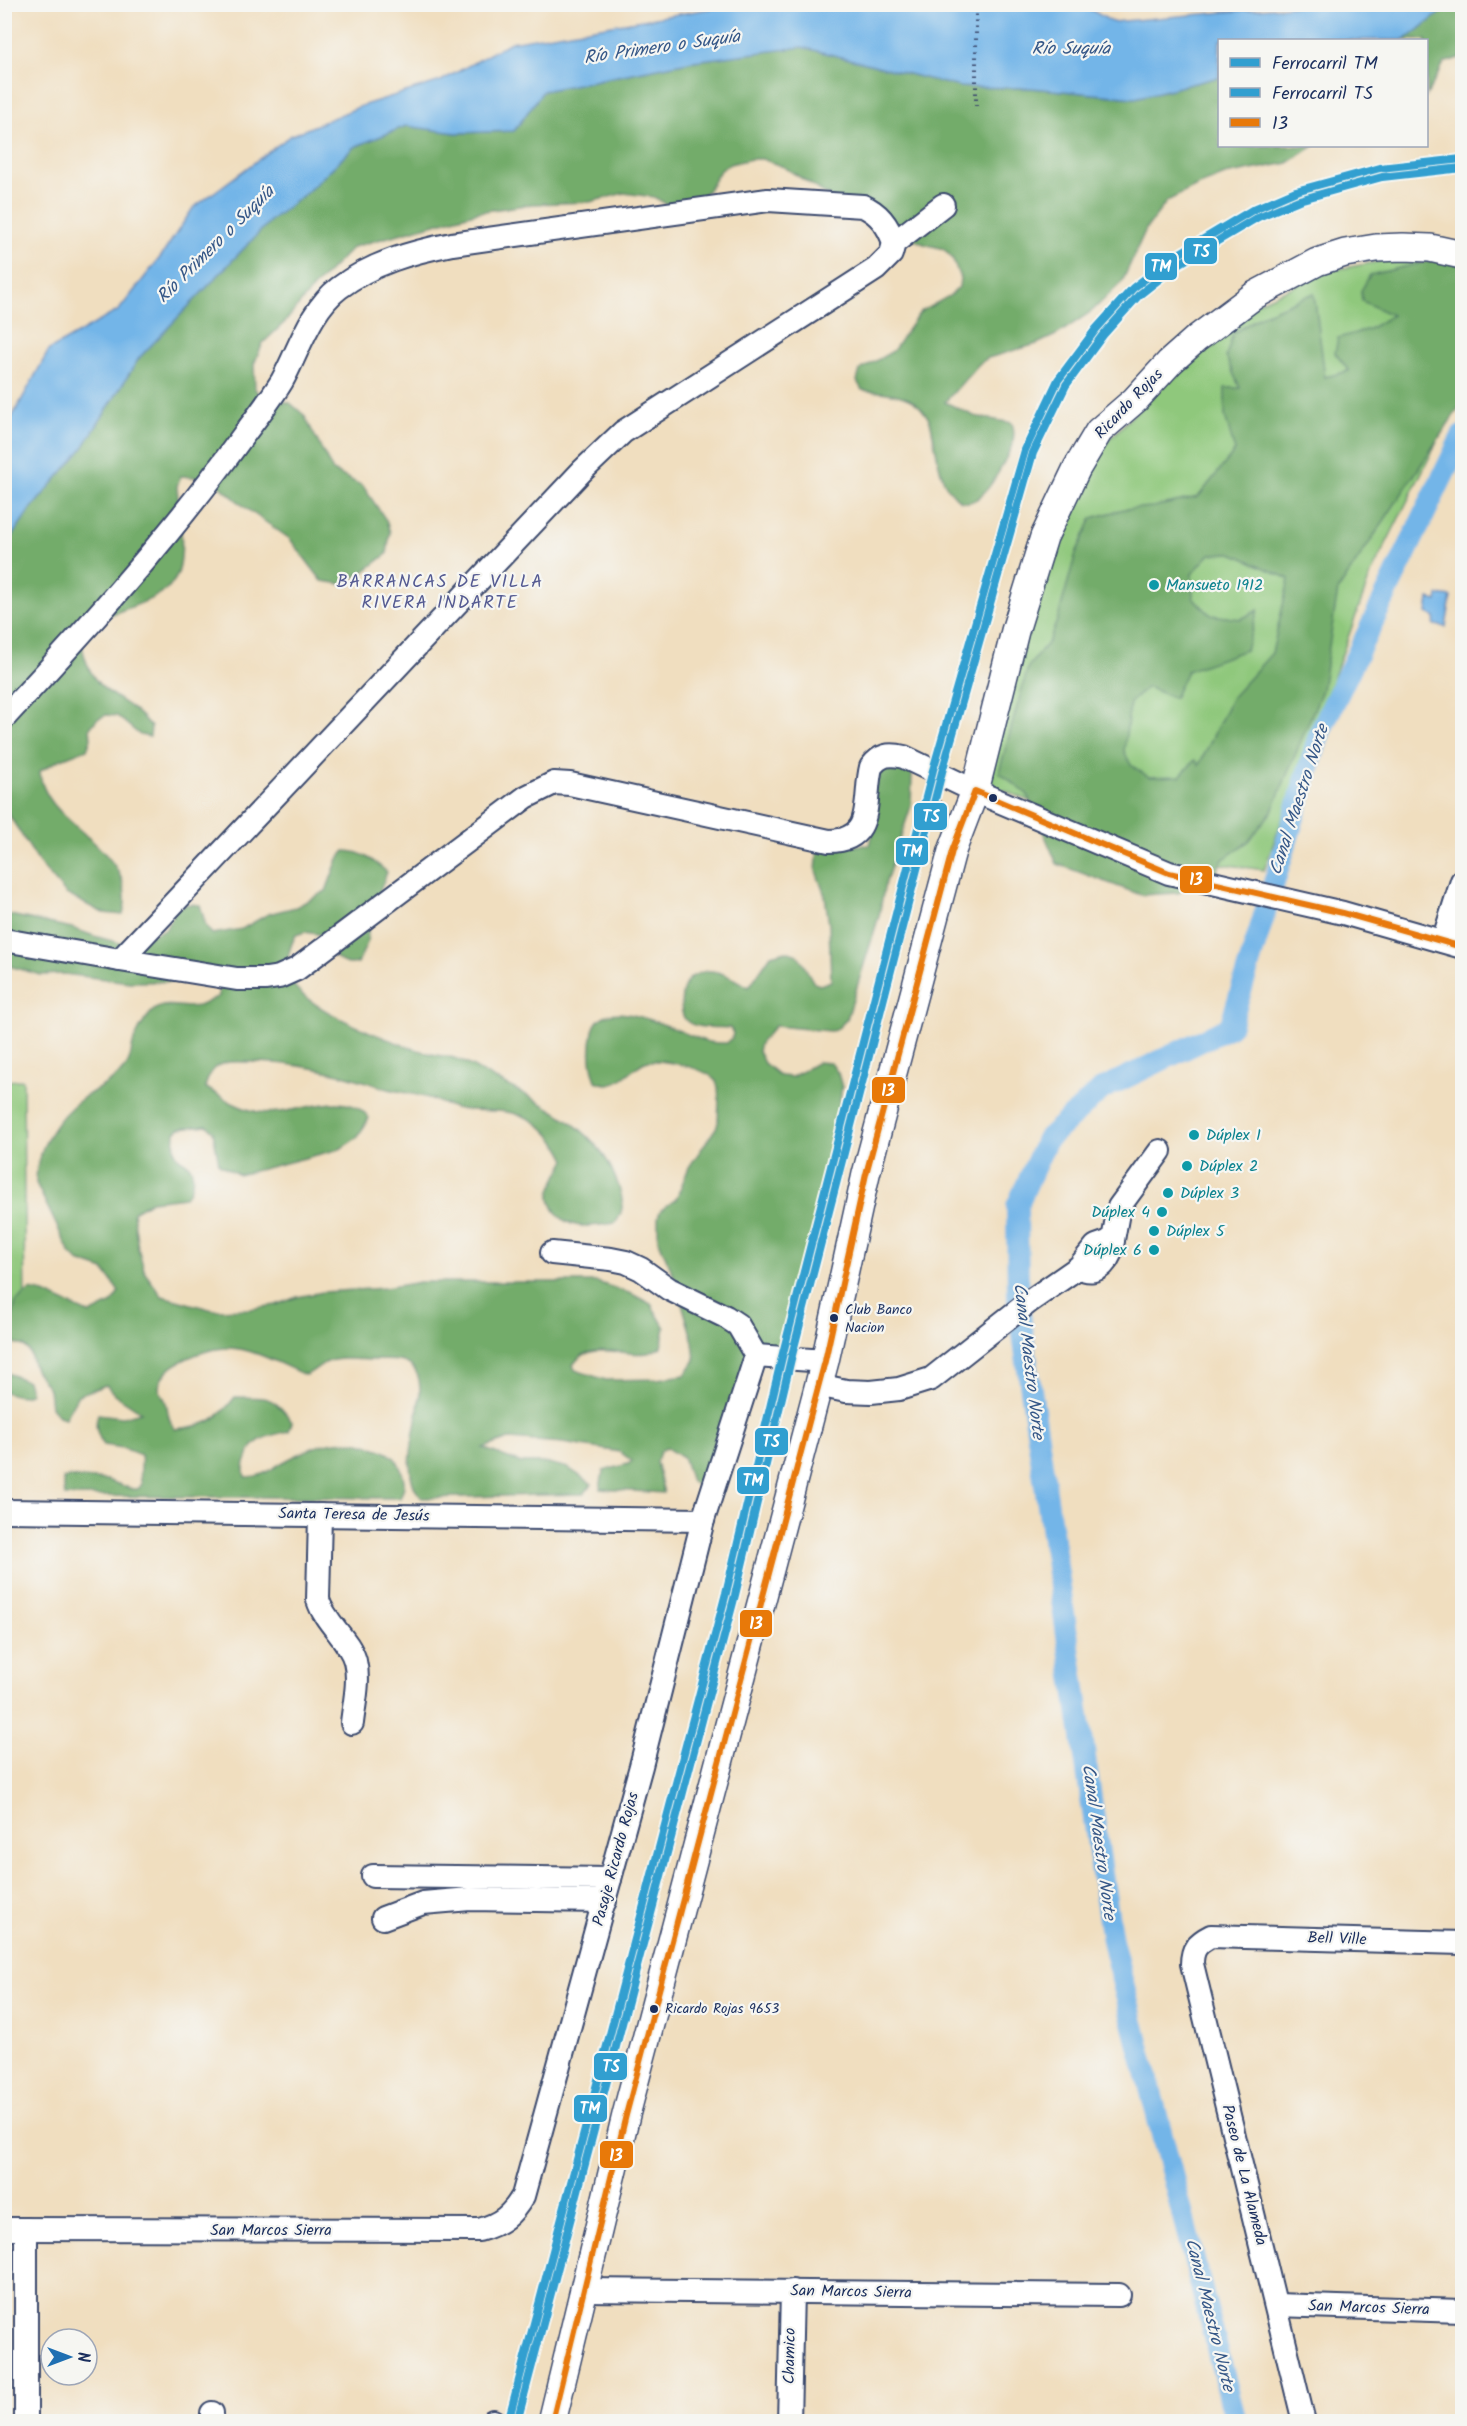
<svg xmlns="http://www.w3.org/2000/svg" width="1467" height="2426" font-family="Kalam,sans-serif">
<style>
.green{fill:#8fc87b;stroke:#557c6c;stroke-width:1.5}
.forest{fill:#73ac6b;stroke:#476e64;stroke-width:1.5;fill-rule:evenodd}
.water{fill:#73b5e8;stroke:#4772a3;stroke-width:1.5}
.lines{fill:none;stroke-linecap:round;stroke-linejoin:round}
.canal{stroke:#73b5e8;stroke-width:22}
.minor-casing{stroke:#3b496d;stroke-width:26}
.major-casing{stroke:#3b496d;stroke-width:30}
.path{stroke:#3b496d;stroke-width:4;stroke-dasharray:1.5 4.5;stroke-linecap:butt}
.minor{stroke:#fff;stroke-width:22}
.major{stroke:#fff;stroke-width:27}
.bus-1-casing{stroke:#f6f6f2;stroke-width:10}
.bus-1{stroke:#e87909;stroke-width:6}
.rail-1-casing{stroke:#f6f6f2;stroke-width:12}
.rail-2-casing{stroke:#f6f6f2;stroke-width:12}
.rail-1{stroke:#319fd0;stroke-width:8}
.rail-2{stroke:#319fd0;stroke-width:8}
.culture-dot{fill:#0f9aa8;stroke:#f6f6f2;stroke-width:2}
.bus-dot{fill:#1b2f5e;stroke:#f6f6f2;stroke-width:2}
.labels{text-anchor:middle;dominant-baseline:central;stroke-width:4.5;stroke-linejoin:round;paint-order:stroke}
.bus-label{font-size:14px;fill:#1b2f5e;stroke:#f6f6f2;text-anchor:start}
.street-label{font-size:16px;fill:#1b2f5e;stroke:#f6f6f2}
.culture-label{font-size:16px;fill:#0d838f;stroke:#f6f6f2;text-anchor:start}
.water-label{font-size:18px;font-style:italic;fill:#355787;stroke:#f6f6f2}
.neighbourhood-label{font-size:18px;letter-spacing:1.5px;fill:#555b92;stroke:#f6f6f2}
.line-badge{stroke:#f6f6f2;stroke-width:2}
.badge-label{font-size:16px;text-anchor:middle;font-weight:bold;fill:#fff}
</style>
<rect width="100%" height="100%" fill="#f6f6f2"/>
<filter id="ink" filterUnits="userSpaceOnUse"><feTurbulence type="fractalNoise" baseFrequency=".0167" numOctaves="2"/><feDisplacementMap in="SourceGraphic" scale="12" xChannelSelector="R" yChannelSelector="G"/><feConvolveMatrix kernelMatrix="1 2 1 2 8 2 1 2 1" color-interpolation-filters="sRGB"/></filter>
<filter id="wash" filterUnits="userSpaceOnUse"><feTurbulence type="fractalNoise" baseFrequency=".008" numOctaves="4" result="noise"/><feDisplacementMap in="SourceGraphic" scale="24" xChannelSelector="R" yChannelSelector="G"/><feGaussianBlur stdDeviation="1.35" result="paint"/><feColorMatrix in="noise" values="0 0 0 0 0 0 0 0 0 0 0 0 0 0 0 0 0 1.4 0 .05"/><feComposite in="paint" operator="in"/></filter>
<g filter="url(#wash)">
<rect width="100%" height="100%" fill="#f0debf"/>
<g class="green">
<path d="M1403,257L1462,279V392L1371,574L1264,870L1156,855L987,783L1041,579L1107,442L1161,386L1250,306L1328,271Z"/>
<path d="M23,1080L25,1324H5L4,1081Z"/>
</g>
<g class="forest">
<path d="M1450,5H1462V57L1444,63L1427,95L1426,40H1402L1412,35Z"/>
<path d="M802,47L960,87L1032,88L1135,98L1219,77L1220,146H1314L1288,163L1225,175L1197,186L1167,201L1146,229L1122,282L1092,311L1058,334L1037,344L988,358L979,364L945,402L974,416L1012,423C1017,437 1011,449 1004,462C996,478 973,520 953,494C949,490 945,484 943,479C937,461 935,443 931,425C930,419 923,410 919,406C904,392 881,393 862,390L857,381L860,370L893,351L920,312L951,295L959,287L960,278L952,258L944,249L924,244L846,207L784,167L762,159H751L730,164L721,169L708,190L693,205L671,207L654,197L624,193L590,202L533,204L478,212L353,247L312,289L285,322L263,343L254,364L255,389L262,397L290,403L304,415L333,471L363,486L386,520L390,532L387,554L362,573L342,584L322,581L290,539L247,509L221,487L203,478L181,476L177,486C179,512 185,544 179,570C171,602 118,608 94,622C88,626 84,635 81,641C92,702 120,688 151,727L150,737L140,735L117,716L106,715L97,719L90,728L91,739L87,749L59,760L40,771C42,827 141,846 123,915L103,913L66,894L40,864L5,809V546L29,511L82,449L139,358L271,220L306,193L354,147L406,126L456,133L514,131L543,91L693,61Z"/>
<path d="M1442,258L1462,266V403L1338,590L1322,690L1272,811L1249,841L1221,861L1217,873L1178,893L1141,895L1057,864L1027,794L999,772L1028,667L1048,642L1057,621L1076,553L1092,518L1124,509L1153,507L1198,497L1235,451L1225,416V388H1240L1226,357L1233,333L1264,314L1314,293L1325,377L1349,371L1335,353L1338,338L1369,329L1392,315L1362,301L1361,291L1370,275ZM1232,553L1289,579L1272,653L1232,697L1199,765L1195,760L1180,776L1149,777L1131,765L1124,751L1130,703L1147,687L1174,698L1187,671L1246,650L1258,610L1241,619L1211,615L1193,598L1192,574L1210,554Z"/>
<path d="M885,760L897,761L912,774L911,806L884,888L879,916L847,1019L836,1030L830,1031L775,1026L760,1043L758,1051L764,1063L780,1076L792,1077L818,1062L831,1063L838,1073L842,1087L832,1155L793,1312L778,1353L750,1356L702,1487L691,1482L684,1459L667,1448L661,1450L656,1462L664,1493L600,1489L603,1471L628,1464L632,1461L620,1452L562,1443L509,1439L483,1448L521,1463H548L568,1468L592,1484L584,1494L422,1498C389,1466 439,1388 411,1366C401,1358 387,1361 375,1360C360,1360 338,1356 325,1363C317,1366 314,1372 305,1375C284,1366 251,1347 227,1348C207,1348 162,1363 159,1387C159,1393 163,1395 165,1400C170,1412 165,1415 175,1429C205,1427 217,1421 235,1397C267,1398 273,1394 292,1422L289,1431C270,1436 253,1437 247,1458C244,1465 243,1469 245,1477C267,1476 268,1470 287,1460C318,1443 342,1435 376,1448C387,1452 396,1456 400,1467C405,1480 406,1485 400,1498L65,1496L63,1479L69,1477L107,1480L132,1489H138L142,1484C138,1476 143,1466 141,1455L123,1448L104,1445C97,1435 94,1426 98,1414L123,1417L141,1412L114,1394L106,1385L78,1395L65,1418L59,1416L51,1407L49,1389L35,1370L29,1351L24,1346L5,1342V1320L13,1314L16,1302L30,1290L44,1293L90,1314L112,1303L119,1292L104,1270L78,1261L70,1253L36,1183C35,1150 57,1116 83,1098C99,1087 116,1081 127,1065C132,1057 131,1046 135,1038C139,1029 148,1013 157,1008C168,1002 186,1009 198,1006C205,1004 212,999 219,996L218,985L207,981L130,982L64,974L41,975L5,965V914L72,928L94,936L127,945L166,929C174,910 177,901 200,905L206,926L212,934L242,929L268,914L296,907L326,891L338,859L345,851C362,851 374,861 387,872L376,902L370,911L367,943L358,963C336,968 333,952 323,935L305,932L296,935C289,947 285,964 290,978C300,1009 401,1046 432,1054C439,1056 447,1056 454,1058C469,1063 484,1074 499,1081C543,1104 596,1127 615,1177C622,1193 627,1209 615,1223C592,1226 570,1232 555,1211C552,1206 549,1200 550,1194C553,1181 560,1171 566,1160C557,1141 544,1124 523,1116C502,1108 480,1112 459,1109C448,1107 436,1100 425,1097C412,1093 398,1092 385,1088C342,1073 297,1062 251,1062C243,1062 231,1061 224,1063C212,1067 208,1077 205,1087C222,1097 239,1109 259,1112C293,1118 346,1085 369,1118L358,1137L340,1149L239,1175L219,1164L213,1131L207,1125L180,1128L175,1132C175,1139 173,1150 177,1156C180,1160 186,1162 189,1165C196,1174 192,1190 185,1197L151,1201L133,1212L138,1248L145,1273L162,1296L213,1310L250,1309L276,1305L297,1297L323,1292L385,1288L420,1282H597L632,1294L651,1304L665,1328L661,1347C657,1349 651,1353 647,1353C624,1357 589,1339 573,1365L575,1370L606,1380L657,1379L685,1375L695,1360L693,1342L675,1279L658,1239V1218L660,1211L676,1199L689,1167L716,1128L718,1123C718,1112 721,1091 716,1081C709,1069 658,1057 645,1062C628,1070 617,1092 596,1081C590,1064 589,1050 593,1031C604,988 684,1036 709,1042C715,1043 721,1043 727,1043L732,1038L733,1033L730,1028C719,1027 697,1029 688,1022C677,1015 681,987 689,979C694,974 704,971 710,971C723,971 738,982 749,987L771,955L786,951L798,955L814,983L820,985L831,981L829,925L825,896L816,871L818,847L870,845L873,832V793Z"/>
<path d="M5,1372L27,1381L31,1393C22,1398 14,1395 5,1392Z"/>
</g>
<g class="water">
<path d="M732,5L1081,4L1112,22L1304,5H1450L1412,35L1402,40H1220L1219,77L1135,98L1032,88L960,87L802,47L693,61L543,91L514,131L456,133L406,126L354,147L306,193L271,220L139,358L82,449L29,511L5,546V430L49,350L119,310L162,255L193,208L290,136L361,106L441,81L511,42Z"/>
<path d="M1438,595L1451,597L1446,627L1434,625L1435,617L1427,613L1429,599L1437,601Z"/>
</g>
<g class="lines">
<path class="canal" d="M1236,2422L1112,1941L1018,1301L1017,1206L1047,1139L1102,1089L1230,1027L1320,732L1462,436"/>
</g>
</g>
<g filter="url(#ink)">
<g class="lines">
<g class="minor-casing">
<g id="minor">
<path d="M943,205L894,243L891,254L876,269L623,432L582,471L120,960L237,979H266L279,977L297,969L526,797L554,783L570,784L829,841C876,841 863,799 871,767C880,755 889,753 904,757L975,791L1169,873L1343,913L1462,947"/>
<path d="M4,718C89,626 172,535 245,433C258,416 271,399 282,381C299,350 310,310 339,288C372,263 412,252 452,244L768,200L863,206C879,213 889,227 894,243"/>
<path d="M4,940L120,960"/>
<path d="M1443,941L1462,881"/>
<path d="M552,1253L611,1259L626,1262L641,1269L669,1289L726,1317L738,1325L756,1356"/>
<path d="M1079,1267C1099,1279 1112,1258 1113,1240"/>
<path d="M818,1385L846,1391L871,1392L899,1389L931,1379L1030,1301L1079,1267L1096,1246L1113,1240L1119,1207L1160,1151"/>
<path d="M4,1511L703,1520"/>
<path d="M320,1515L318,1600C325,1623 349,1639 355,1661C360,1681 354,1704 352,1723"/>
<path d="M373,1876L610,1879"/>
<path d="M383,1918L423,1903L470,1899L605,1901"/>
<path d="M4,2229L479,2230C501,2224 512,2215 523,2196L641,1766L703,1520L756,1356L825,1361"/>
<path d="M26,2229V2422"/>
<path d="M582,2290L1119,2295"/>
<path d="M1276,2305L1462,2311"/>
<path d="M212,2422V2413"/>
<path d="M492,2422L493,2421"/>
<path d="M789,2422L792,2291"/>
<path d="M1304,2422L1192,1964C1192,1949 1197,1943 1211,1936L1462,1943"/>
</g>
</g>
<g class="major-casing">
<path id="major" d="M552,2422L626,2115L825,1361L866,1174L952,851L975,791L1015,631L1044,537L1077,468L1099,431L1135,400L1170,362L1196,339L1255,295L1317,262L1345,253L1376,248L1403,247L1430,248L1462,255"/>
</g>
<g class="path">
<path d="M976,106V4"/>
<path d="M934,825L941,797"/>
<path d="M798,1338L834,1197"/>
<path d="M699,1734L787,1380"/>
<path d="M517,2422L641,1956"/>
</g>
<use href="#minor" class="minor"/>
<use href="#major" class="major"/>
<g class="bus-1-casing">
<path id="bus-1" d="M552,2422L626,2115L825,1361L866,1174L952,851L975,791L1169,873L1343,913L1462,947"/>
</g>
<use href="#bus-1" class="bus-1"/>
<g class="rail-1-casing">
<path id="rail-1" d="M508,2422L726,1593L782,1357L933,770L1025,450L1058,380L1096,329L1133,288L1172,258L1254,209L1296,191L1380,168L1462,159"/>
</g>
<g class="rail-2-casing">
<path id="rail-2" d="M517,2422L735,1595L791,1359L942,772L1033,453L1066,385L1103,335L1139,295L1177,265L1258,217L1299,200L1382,177L1462,168"/>
</g>
<use href="#rail-1" class="rail-1"/>
<use href="#rail-2" class="rail-2"/>
</g>
</g>
<g class="culture-dot">
<circle cx="1154" cy="585" r="6"/>
<circle cx="1194" cy="1135" r="6"/>
<circle cx="1187" cy="1166" r="6"/>
<circle cx="1168" cy="1193" r="6"/>
<circle cx="1162" cy="1212" r="6"/>
<circle cx="1154" cy="1231" r="6"/>
<circle cx="1154" cy="1250" r="6"/>
</g>
<g class="bus-dot">
<circle cx="993" cy="798" r="5"/>
<circle cx="834" cy="1318" r="5"/>
<circle cx="654" cy="2009" r="5"/>
</g>
<g class="labels">
<g class="bus-label">
<text x="845" y="1310">Club Banco<tspan x="845" dy="18">Nacion</tspan></text>
<text x="665" y="2009">Ricardo Rojas 9653</text>
</g>
<g class="street-label">
<text transform="translate(1129 404) rotate(-46)">Ricardo Rojas</text>
<text transform="translate(354 1515) rotate(1)">Santa Teresa de Jesús</text>
<text transform="translate(616 1859) rotate(-75)">Pasaje Ricardo Rojas</text>
<text transform="translate(1337 1939) rotate(2)">Bell Ville</text>
<text transform="translate(1244 2175) rotate(76)">Paseo de La Alameda</text>
<text x="271" y="2230">San Marcos Sierra</text>
<text transform="translate(851 2292) rotate(1)">San Marcos Sierra</text>
<text transform="translate(1369 2308) rotate(2)">San Marcos Sierra</text>
<text transform="translate(790 2356) rotate(-89)">Chamico</text>
</g>
<g class="culture-label">
<text x="1166" y="585">Mansueto 1912</text>
<text x="1206" y="1135">Dúplex 1</text>
<text x="1199" y="1166">Dúplex 2</text>
<text x="1180" y="1193">Dúplex 3</text>
<text x="1150" y="1212" text-anchor="end">Dúplex 4</text>
<text x="1166" y="1231">Dúplex 5</text>
<text x="1142" y="1250" text-anchor="end">Dúplex 6</text>
</g>
<g class="water-label">
<text transform="translate(662 48) rotate(-8)">Río Primero o Suquía</text>
<text x="1071" y="49">Río Suquía</text>
<text transform="translate(216 245) rotate(-45)">Río Primero o Suquía</text>
<text transform="translate(1300 800) rotate(-72)">Canal Maestro Norte</text>
<text transform="translate(1028 1361) rotate(83)">Canal Maestro Norte</text>
<text transform="translate(1098 1842) rotate(82)">Canal Maestro Norte</text>
<text transform="translate(1209 2315) rotate(76)">Canal Maestro Norte</text>
</g>
<g class="neighbourhood-label">
<text x="440" y="582">BARRANCAS DE VILLA<tspan x="440" dy="21">RIVERA INDARTE</tspan></text>
</g>
</g>
<g class="line-badge">
<rect x="1183" y="237" width="35" height="28" rx="6" fill="#319fd0"/>
<rect x="1144" y="252" width="34" height="29" rx="6" fill="#319fd0"/>
<rect x="913" y="802" width="35" height="29" rx="6" fill="#319fd0"/>
<rect x="895" y="837" width="34" height="29" rx="6" fill="#319fd0"/>
<rect x="1179" y="865" width="34" height="29" rx="6" fill="#e87909"/>
<rect x="871" y="1076" width="35" height="28" rx="6" fill="#e87909"/>
<rect x="754" y="1427" width="35" height="29" rx="6" fill="#319fd0"/>
<rect x="736" y="1466" width="34" height="29" rx="6" fill="#319fd0"/>
<rect x="739" y="1609" width="34" height="29" rx="6" fill="#e87909"/>
<rect x="593" y="2052" width="35" height="29" rx="6" fill="#319fd0"/>
<rect x="573" y="2094" width="35" height="29" rx="6" fill="#319fd0"/>
<rect x="599" y="2140" width="35" height="29" rx="6" fill="#e87909"/>
</g>
<g class="badge-label">
<text x="1201" y="257">TS</text>
<text x="1161" y="272">TM</text>
<text x="931" y="822">TS</text>
<text x="912" y="857">TM</text>
<text x="1196" y="885">13</text>
<text x="888" y="1096">13</text>
<text x="771" y="1447">TS</text>
<text x="753" y="1486">TM</text>
<text x="756" y="1629">13</text>
<text x="611" y="2072">TS</text>
<text x="590" y="2114">TM</text>
<text x="616" y="2161">13</text>
</g>
<rect width="1467" height="2426" fill="none" stroke="#f6f6f2" stroke-width="24"/>
<rect x="1218" y="39" width="210" height="108" fill="#f6f6f2" stroke="#9ea6b7" stroke-width="1.5"/>
<rect x="1230" y="58" width="30" height="9" fill="#319fd0" stroke="#9ea6b7" stroke-width="1.5"/>
<text x="1272" y="69" font-size="18" fill="#1b2f5e">Ferrocarril TM</text>
<rect x="1230" y="88" width="30" height="9" fill="#319fd0" stroke="#9ea6b7" stroke-width="1.5"/>
<text x="1272" y="99" font-size="18" fill="#1b2f5e">Ferrocarril TS</text>
<rect x="1230" y="118" width="30" height="9" fill="#e87909" stroke="#9ea6b7" stroke-width="1.5"/>
<text x="1272" y="129" font-size="18" fill="#1b2f5e">13</text>
<g transform="translate(69 2357) rotate(90)"><circle r="28" fill="#f6f6f2" stroke="#9ea6b7" stroke-width="1.5"/>
<path d="M0-4.5L10 22L0 15L-10 22Z" fill="#1f6fb2"/>
<text y="-9" font-size="16" font-weight="bold" text-anchor="middle" fill="#1b2f5e">N</text>
</g>
</svg>
